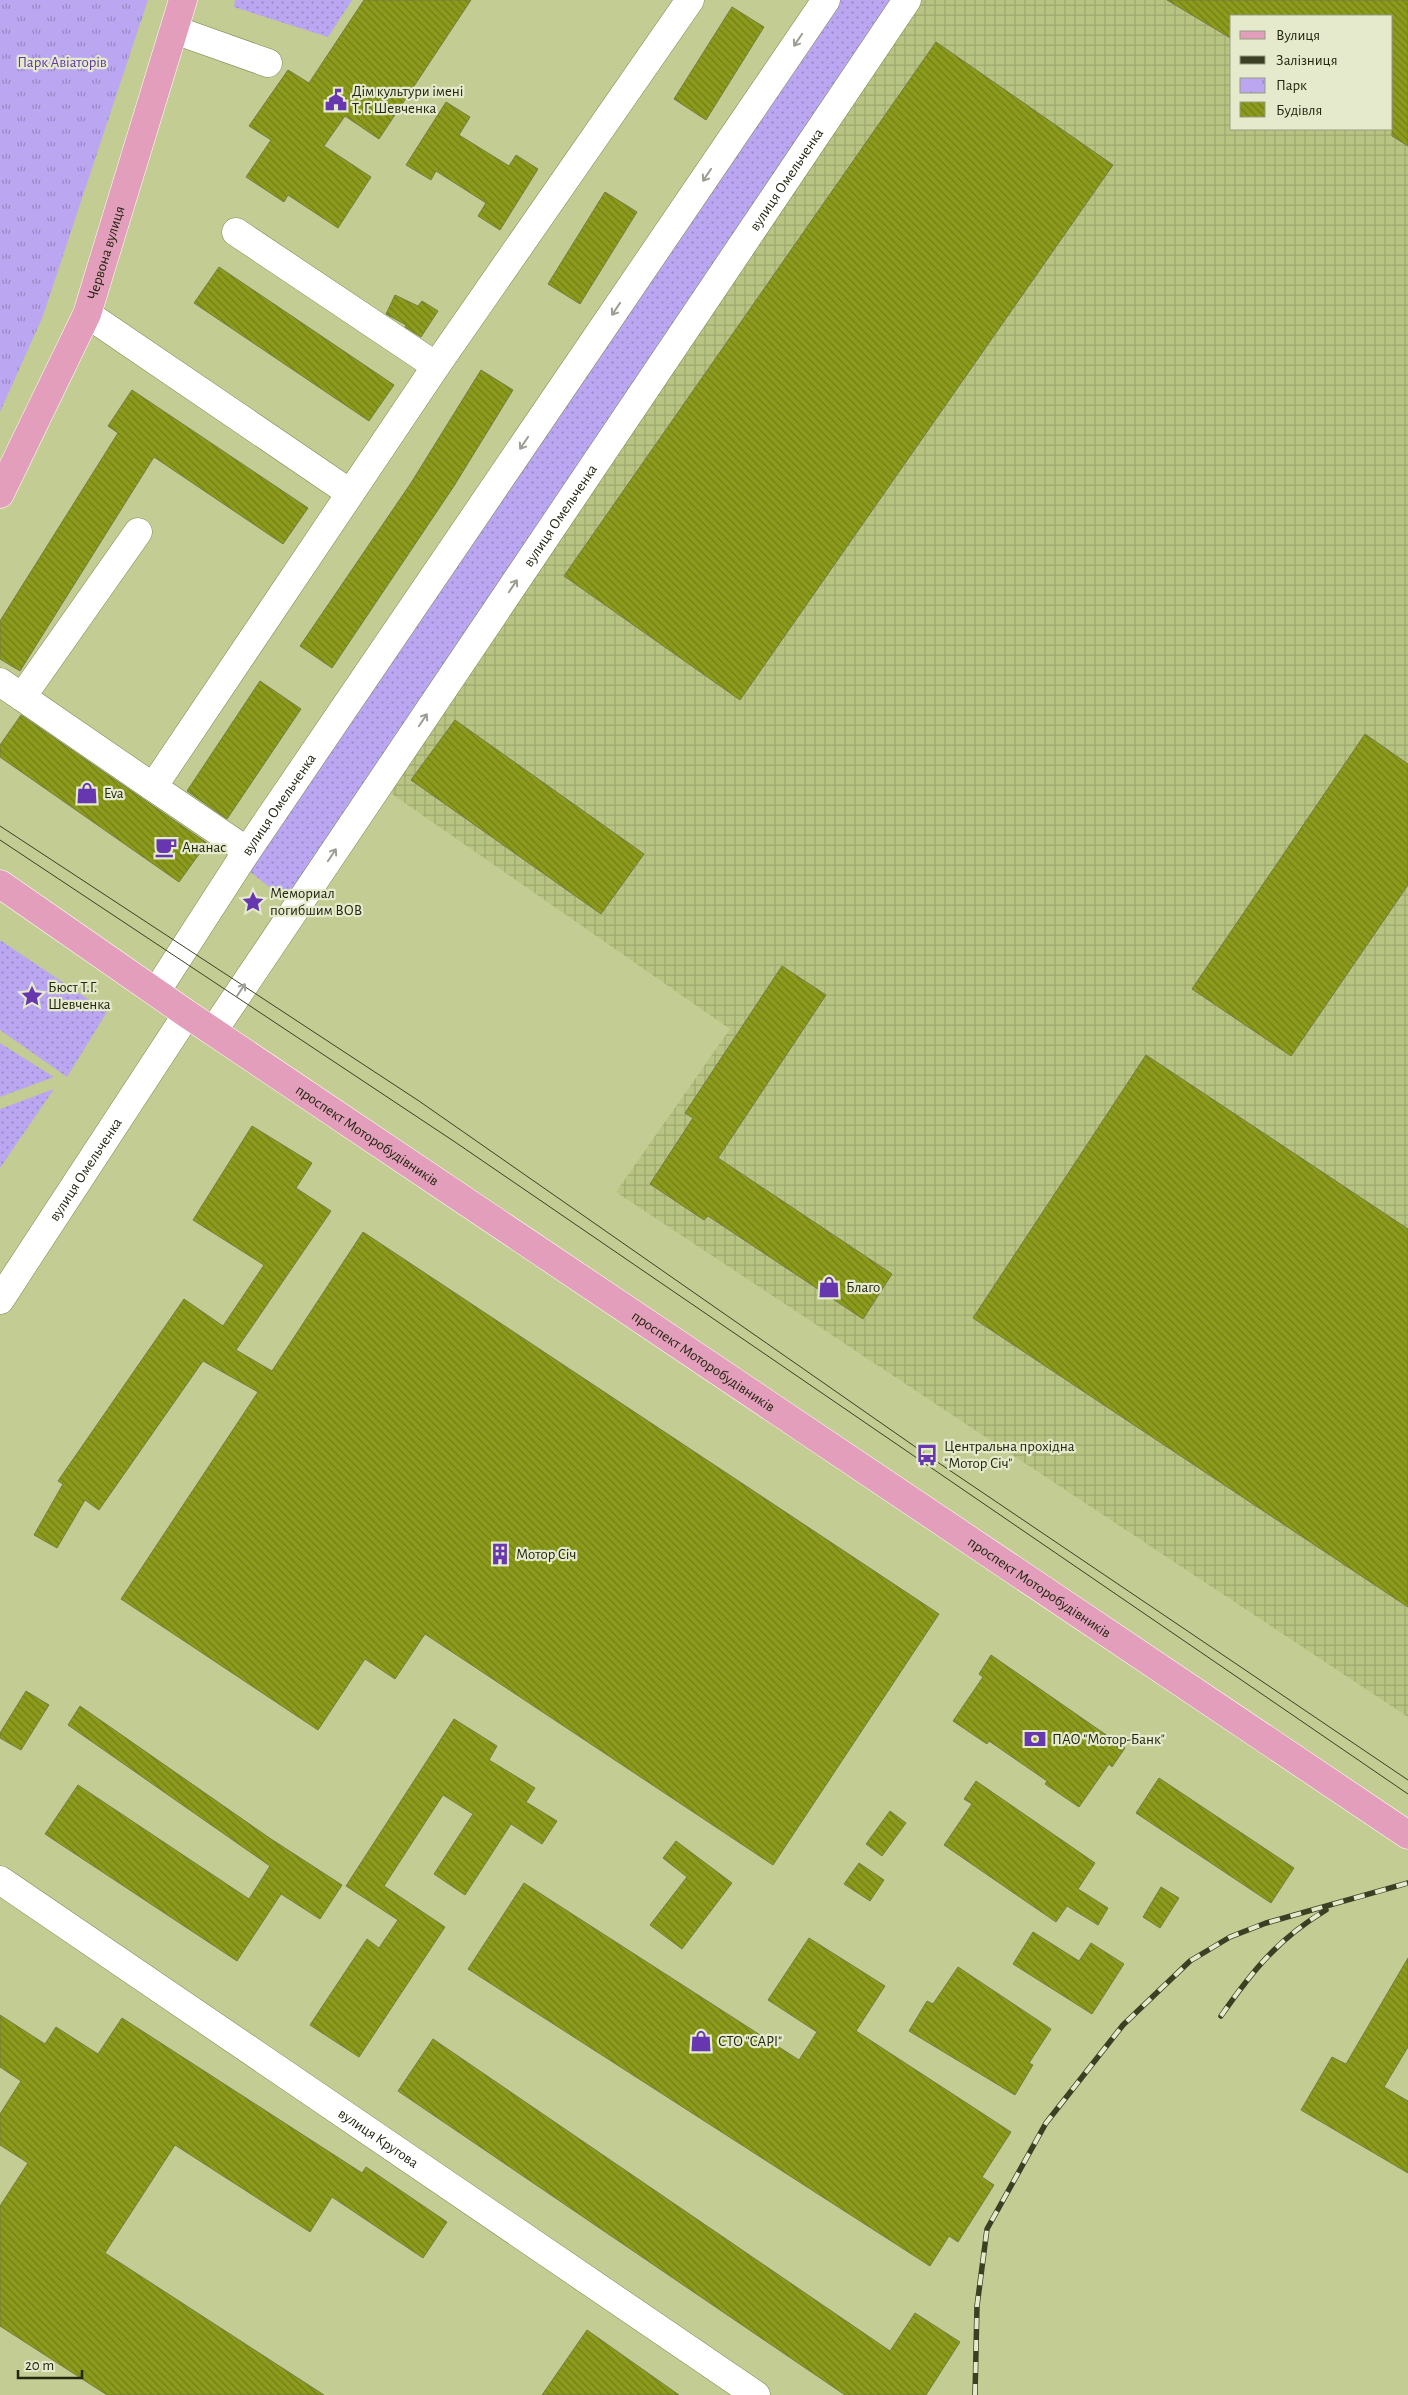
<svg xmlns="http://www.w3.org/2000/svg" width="1408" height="2395" font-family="'Alegreya Sans',sans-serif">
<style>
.industrial{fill:url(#industrial-grid);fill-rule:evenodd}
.grass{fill:url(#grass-dots)}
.park{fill:url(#park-tufts)}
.building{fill:url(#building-back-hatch);stroke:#757e46}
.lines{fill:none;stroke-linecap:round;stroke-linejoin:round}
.minor-casing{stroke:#7e8750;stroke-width:29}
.major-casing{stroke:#fff;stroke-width:29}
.minor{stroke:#fff;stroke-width:28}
.major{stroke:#e29eba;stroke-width:28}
.tram{stroke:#3b4024;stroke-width:1}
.rail-casing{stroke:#3b4024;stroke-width:5.5}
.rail{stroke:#e5eacd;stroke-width:4;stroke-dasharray:11;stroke-linecap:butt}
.oneway{stroke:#9c9e93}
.labels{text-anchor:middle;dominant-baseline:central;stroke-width:4.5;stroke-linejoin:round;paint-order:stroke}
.park-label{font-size:15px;fill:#6237a8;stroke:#e5eacd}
.poi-label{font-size:15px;fill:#232710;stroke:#e5eacd;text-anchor:start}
.street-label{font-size:15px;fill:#232710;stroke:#e5eacd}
</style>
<defs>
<pattern id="industrial-grid" width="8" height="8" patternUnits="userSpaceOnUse" patternTransform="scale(1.25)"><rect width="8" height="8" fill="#b8c482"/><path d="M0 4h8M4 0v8" fill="none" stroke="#9ea86f"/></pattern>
<pattern id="grass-dots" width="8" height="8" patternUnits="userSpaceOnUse" patternTransform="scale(1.25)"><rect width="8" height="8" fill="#bba6f2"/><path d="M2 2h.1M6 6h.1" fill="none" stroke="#9887c3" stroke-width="1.8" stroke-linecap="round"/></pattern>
<pattern id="park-tufts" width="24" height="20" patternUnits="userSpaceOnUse" patternTransform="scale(1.25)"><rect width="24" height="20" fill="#bba6f2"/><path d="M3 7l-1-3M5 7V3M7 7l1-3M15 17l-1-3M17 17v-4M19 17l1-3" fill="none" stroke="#9887c3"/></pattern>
<pattern id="building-back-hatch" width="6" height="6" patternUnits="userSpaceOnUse" patternTransform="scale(1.25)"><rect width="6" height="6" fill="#8c9b1b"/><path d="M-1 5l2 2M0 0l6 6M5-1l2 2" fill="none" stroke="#727e17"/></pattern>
</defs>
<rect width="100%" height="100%" fill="#c3cd93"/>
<path class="industrial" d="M916,0H1408V1717L616,1192L730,1029L382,787ZM1232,16H1392V129H1232Z"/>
<g class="grass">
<path d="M235,0H352L328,37L234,7Z"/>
<path d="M837,0H896L290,903L245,868Z"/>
<path d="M0,940L107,1012L67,1077L0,1030Z"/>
<path d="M0,1043L54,1077L0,1097Z"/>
<path d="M54,1089L0,1168V1109Z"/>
</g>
<path class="park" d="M0,0H148L43,316L0,412Z"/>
<g class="building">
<path d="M364,0H471L379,139L345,116L324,146L371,177L338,228L288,195L284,202L246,177L271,140L249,126L288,70L309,83Z"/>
<path d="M1167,0H1408V146L1392,136V16H1232V39Z"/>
<path d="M732,7L764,27L706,120L674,99Z"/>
<path d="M936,42L1113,165L740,700L564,576Z"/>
<path d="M446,102L470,117L459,135L509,166L516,155L538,169L500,230L478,216L486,203L436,171L431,180L406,165Z"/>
<path d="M605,192L637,212L580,304L548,284Z"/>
<path d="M219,267L394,385L369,421L194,303Z"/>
<path d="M395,295L418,306L422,301L438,311L421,337L405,327L406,325L386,314Z"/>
<path d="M481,370L513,390L454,486L332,668L300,646L411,483Z"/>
<path d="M132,390L308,508L283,544L154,457L20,671L0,659V621L118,433L108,426Z"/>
<path d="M260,681L301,709L227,819L187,791Z"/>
<path d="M21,715L207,843L179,882L0,757V745Z"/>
<path d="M455,720L644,854L601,914L411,780Z"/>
<path d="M1365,734L1408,764V885L1291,1056L1192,989Z"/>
<path d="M782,966L826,995L718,1158L892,1274L863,1319L708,1216L704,1220L650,1184L693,1118L685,1113Z"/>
<path d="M1146,1055L1408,1229V1607L973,1318Z"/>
<path d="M252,1126L312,1163L296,1188L331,1211L236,1350L272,1371L363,1232L939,1614L773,1865L425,1634L395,1679L365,1659L318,1730L121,1599L258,1392L203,1361L99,1510L85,1500L57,1548L34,1535L63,1484L58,1481L184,1299L223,1326L264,1265L193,1220Z"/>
<path d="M991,1655L1125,1748L1112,1767L1109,1764L1079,1807L1045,1784L1047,1781L989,1741L987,1744L953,1721L983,1677L979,1674Z"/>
<path d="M26,1691L49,1705L21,1750L0,1738V1733Z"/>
<path d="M80,1706L271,1839L342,1885L320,1919L281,1894L237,1961L45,1834L78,1785L249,1899L270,1866L68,1725Z"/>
<path d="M454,1719L497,1746L489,1760L535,1788L526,1802L557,1821L542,1844L511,1824L465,1895L434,1874L473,1814L443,1795L384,1886L445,1927L359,2057L310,2025L367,1939L379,1948L398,1920L346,1886Z"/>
<path d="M1159,1778L1294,1868L1271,1903L1136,1813Z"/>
<path d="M976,1781L1095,1863L1078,1889L1108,1908L1098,1925L1067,1906L1056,1922L944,1845L972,1804L964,1799Z"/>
<path d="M890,1811L906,1823L882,1856L866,1844Z"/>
<path d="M676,1841L732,1883L682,1949L650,1925L687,1877L663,1858Z"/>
<path d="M859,1863L884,1880L870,1901L844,1884Z"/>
<path d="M524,1883L799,2060L817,2032L768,2000L809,1938L885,1986L856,2031L1011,2132L982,2177L994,2185L958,2242L949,2236L930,2266L468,1969Z"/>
<path d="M1161,1887L1179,1898L1160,1928L1143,1917Z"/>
<path d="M1033,1932L1079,1961L1091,1943L1124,1964L1092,2014L1013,1964Z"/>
<path d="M1408,1958V2047L1384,2087L1408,2101V2173L1301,2110L1332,2057L1346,2064Z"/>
<path d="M958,1967L1051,2029L1029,2063L1033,2065L1015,2095L909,2031L927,2001L933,2004Z"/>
<path d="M0,2015L45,2044L56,2027L98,2054L122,2018L362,2173L366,2167L447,2222L423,2258L332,2197L310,2232L175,2145L105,2253L324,2395H107L0,2326V2206L28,2163L0,2145V2114L21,2081L0,2067Z"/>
<path d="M433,2039L890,2351L915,2313L960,2342L926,2395H845L398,2091Z"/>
<path d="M587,2330L679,2395H542Z"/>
</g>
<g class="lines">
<g class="minor-casing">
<g id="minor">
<path d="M175,30L268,63"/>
<path d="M236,232L436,366"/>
<path d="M87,314L350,493"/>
<path d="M138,532L22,697L153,787L436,366L690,0"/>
<path d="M0,682L22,697"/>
<path d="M153,787L247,851"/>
<path id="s1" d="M156,992L247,851L826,0"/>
<path id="s2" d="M214,1030L907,0"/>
<path id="s3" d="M0,1300L187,1014"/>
<path id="s4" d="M0,1880L756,2395"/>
</g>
</g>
<g class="major-casing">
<g id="major">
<path id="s5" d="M0,494L87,314L183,0"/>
<path id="s6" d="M0,884L187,1014L1408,1835"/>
</g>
</g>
<use href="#minor" class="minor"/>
<use href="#major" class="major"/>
<g class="tram">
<path d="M0,826L419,1101L927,1455L1408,1780"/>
<path d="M0,840L455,1142L1408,1794"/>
</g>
<g class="rail-casing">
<g id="rail">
<path d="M1221,2016C1253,1970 1278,1939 1326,1910"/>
<path d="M975,2395L977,2306L987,2229L1046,2123L1123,2025L1190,1961L1230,1937L1266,1923L1408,1883"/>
</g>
</g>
<use href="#rail" class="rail"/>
</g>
<defs><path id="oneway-shaft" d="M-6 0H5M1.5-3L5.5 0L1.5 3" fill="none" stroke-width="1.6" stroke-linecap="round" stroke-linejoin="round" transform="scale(1.25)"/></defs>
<g class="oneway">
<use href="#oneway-shaft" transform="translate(798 40) rotate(124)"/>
<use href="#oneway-shaft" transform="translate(707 175) rotate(124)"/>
<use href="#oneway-shaft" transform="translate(616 309) rotate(124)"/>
<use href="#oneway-shaft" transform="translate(524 443) rotate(124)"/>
<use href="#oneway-shaft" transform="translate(513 586) rotate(-56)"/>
<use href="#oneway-shaft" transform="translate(423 720) rotate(-56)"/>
<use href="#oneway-shaft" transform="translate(332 855) rotate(-56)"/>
<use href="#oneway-shaft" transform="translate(241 990) rotate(-56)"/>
</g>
<defs>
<g id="civic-bare" transform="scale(1.725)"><path d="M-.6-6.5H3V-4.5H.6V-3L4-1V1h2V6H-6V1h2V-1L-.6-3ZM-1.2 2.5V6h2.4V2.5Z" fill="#6637af" stroke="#e5eacd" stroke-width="2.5" paint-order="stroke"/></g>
<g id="shop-bare" transform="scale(1.725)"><path d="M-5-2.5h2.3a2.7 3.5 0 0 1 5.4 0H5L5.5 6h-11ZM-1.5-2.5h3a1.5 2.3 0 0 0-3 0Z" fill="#6637af" stroke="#e5eacd" stroke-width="2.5" paint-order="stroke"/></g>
<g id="cafe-bare" transform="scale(1.725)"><path d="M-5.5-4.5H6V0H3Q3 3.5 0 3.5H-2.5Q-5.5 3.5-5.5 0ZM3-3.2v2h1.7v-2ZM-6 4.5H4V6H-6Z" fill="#6637af" stroke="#e5eacd" stroke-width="2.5" paint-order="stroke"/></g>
<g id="sight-bare" transform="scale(1.725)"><path d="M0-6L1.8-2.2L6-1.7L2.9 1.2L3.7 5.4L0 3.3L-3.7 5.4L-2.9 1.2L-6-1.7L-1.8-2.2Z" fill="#6637af" stroke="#e5eacd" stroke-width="2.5" paint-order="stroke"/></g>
<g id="bus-bare" transform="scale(1.725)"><path d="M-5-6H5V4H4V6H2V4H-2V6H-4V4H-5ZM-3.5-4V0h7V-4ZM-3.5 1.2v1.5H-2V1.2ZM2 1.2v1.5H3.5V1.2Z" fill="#6637af" stroke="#e5eacd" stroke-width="2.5" paint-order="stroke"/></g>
<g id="building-bare" transform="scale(1.725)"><path d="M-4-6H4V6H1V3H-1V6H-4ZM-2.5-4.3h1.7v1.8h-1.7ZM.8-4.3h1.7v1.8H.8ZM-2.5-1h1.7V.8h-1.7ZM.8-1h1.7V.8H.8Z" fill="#6637af" stroke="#e5eacd" stroke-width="2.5" paint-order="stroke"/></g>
<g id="bank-bare" transform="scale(1.725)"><path d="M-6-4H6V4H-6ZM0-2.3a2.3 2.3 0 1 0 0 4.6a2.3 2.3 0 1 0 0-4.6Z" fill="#6637af" stroke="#e5eacd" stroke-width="2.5" paint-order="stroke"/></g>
</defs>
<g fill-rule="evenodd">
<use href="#civic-bare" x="336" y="100"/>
<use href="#shop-bare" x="87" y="793"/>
<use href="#cafe-bare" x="166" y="847"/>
<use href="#sight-bare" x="253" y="902"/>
<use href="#sight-bare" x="32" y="996"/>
<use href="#shop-bare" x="829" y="1287"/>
<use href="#bus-bare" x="927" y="1455"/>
<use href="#building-bare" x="500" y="1554"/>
<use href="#bank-bare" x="1035" y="1739"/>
<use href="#shop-bare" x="701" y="2041"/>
</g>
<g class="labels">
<g class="park-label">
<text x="62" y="62">Парк Авіаторів</text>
</g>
<g class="poi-label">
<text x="352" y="91">Дім культури імені<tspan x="352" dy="17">Т. Г. Шевченка</tspan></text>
<text x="104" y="793">Eva</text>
<text x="182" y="847">Ананас</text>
<text x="270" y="893">Мемориал<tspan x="270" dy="17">погибшим ВОВ</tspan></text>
<text x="48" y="987">Бюст Т.Г.<tspan x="48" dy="17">Шевченка</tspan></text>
<text x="846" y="1287">Благо</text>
<text x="944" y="1446">Центральна прохідна<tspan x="944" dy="17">"Мотор Січ"</tspan></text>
<text x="516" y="1554">Мотор Січ</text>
<text x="1052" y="1739">ПАО "Мотор-Банк"</text>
<text x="718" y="2041">СТО "CAPI"</text>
</g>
<g class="street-label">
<text stroke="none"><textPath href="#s2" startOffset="1025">вулиця Омельченка</textPath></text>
<text stroke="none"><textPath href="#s5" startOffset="264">Червона вулиця</textPath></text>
<text stroke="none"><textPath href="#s2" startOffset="620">вулиця Омельченка</textPath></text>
<text stroke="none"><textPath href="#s1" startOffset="224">вулиця Омельченка</textPath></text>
<text stroke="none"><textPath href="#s6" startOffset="445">проспект Моторобудівників</textPath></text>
<text stroke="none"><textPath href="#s3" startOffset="156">вулиця Омельченка</textPath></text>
<text stroke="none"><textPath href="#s6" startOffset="850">проспект Моторобудівників</textPath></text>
<text stroke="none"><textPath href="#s6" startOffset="1255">проспект Моторобудівників</textPath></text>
<text stroke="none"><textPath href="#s4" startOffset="458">вулиця Кругова</textPath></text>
</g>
</g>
<rect x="1230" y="15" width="162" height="115" fill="#e5eacd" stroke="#979c81"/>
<rect x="1240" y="31" width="25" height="8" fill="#e29eba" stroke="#979c81"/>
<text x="1276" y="40" font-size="15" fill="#232710">Вулиця</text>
<rect x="1240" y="56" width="25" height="8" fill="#3b4024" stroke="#979c81"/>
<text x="1276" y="65" font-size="15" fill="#232710">Залізниця</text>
<rect x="1240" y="78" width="25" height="15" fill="url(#park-tufts)" stroke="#979c81"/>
<text x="1276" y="90" font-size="15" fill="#232710">Парк</text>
<rect x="1240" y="102" width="25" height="15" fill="url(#building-back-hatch)" stroke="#979c81"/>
<text x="1276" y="115" font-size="15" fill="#232710">Будівля</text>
<path d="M18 2370v8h64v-8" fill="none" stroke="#232710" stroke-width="2.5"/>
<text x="25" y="2370" font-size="15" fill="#232710" stroke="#e5eacd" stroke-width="4" paint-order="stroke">20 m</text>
</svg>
